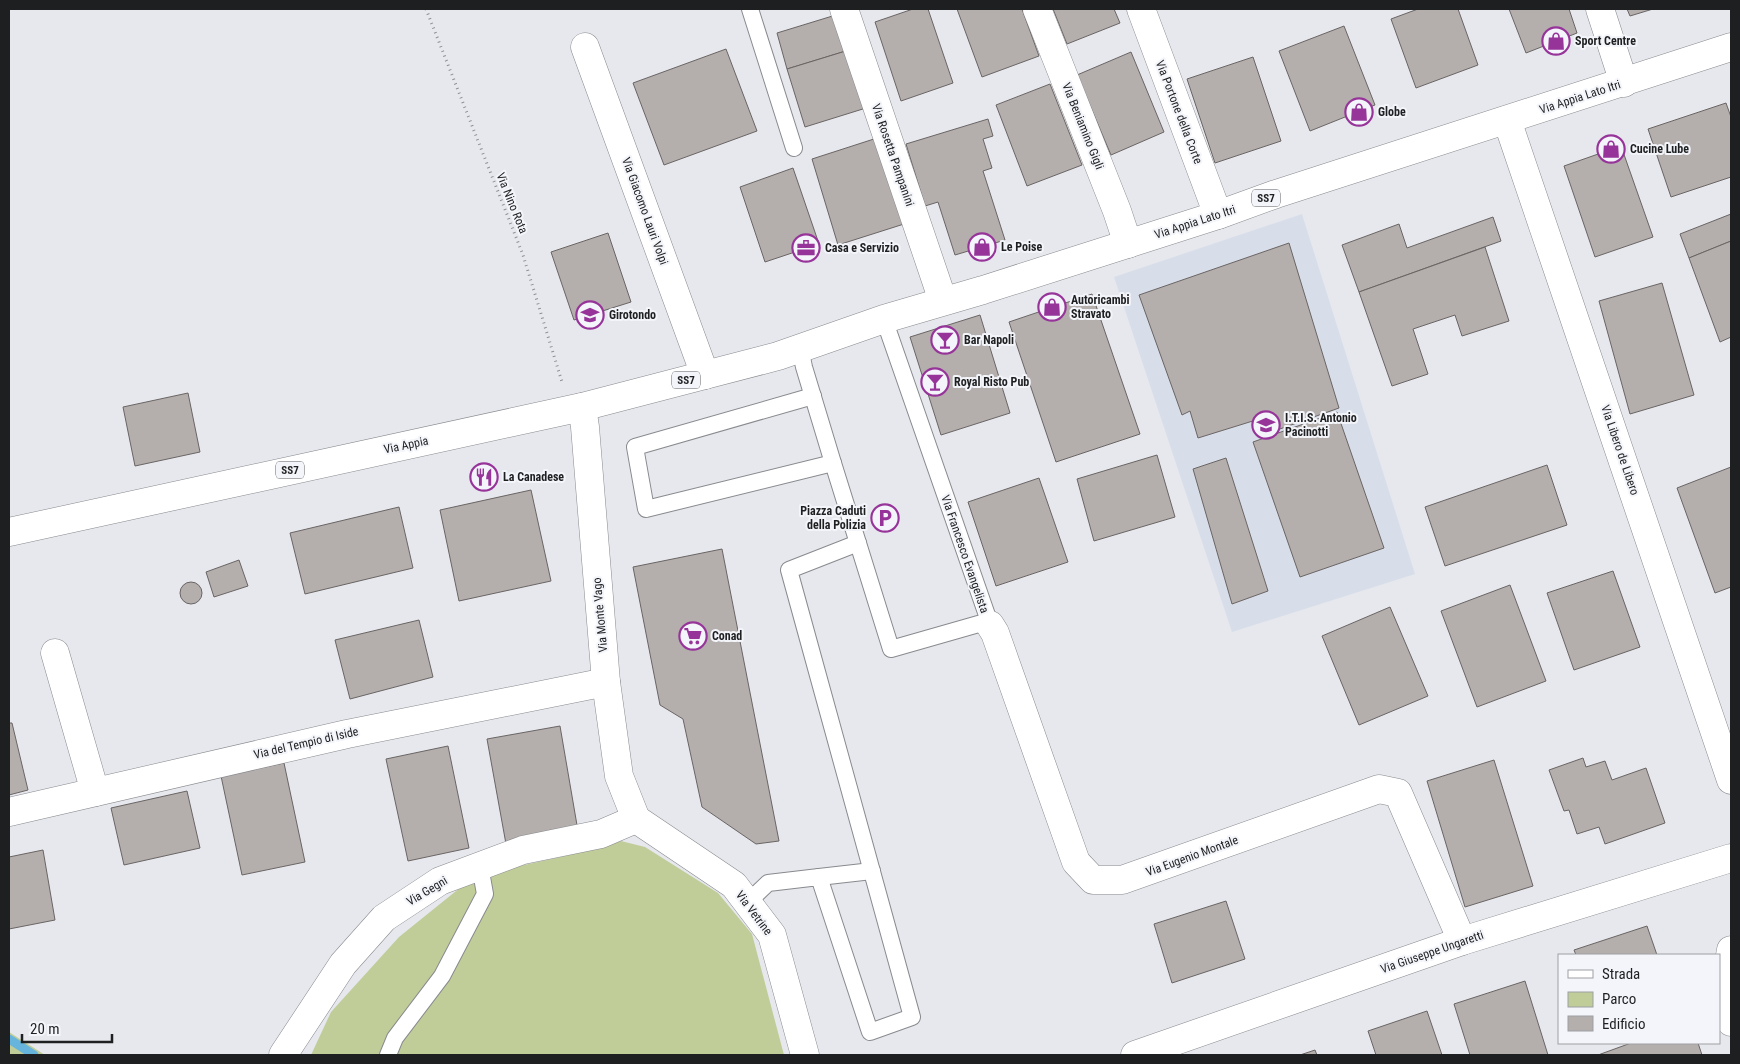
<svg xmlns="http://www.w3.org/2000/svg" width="1740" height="1064" font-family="'Roboto Condensed',sans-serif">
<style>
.built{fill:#d8dee9}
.green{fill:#c0cd99}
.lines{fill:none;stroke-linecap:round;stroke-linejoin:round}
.stream{stroke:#67b5dc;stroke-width:9}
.building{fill:#b4aead;stroke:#6a6564}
.service-casing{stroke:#888a8e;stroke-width:18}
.minor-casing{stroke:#888a8e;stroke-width:29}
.primary-casing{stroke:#888a8e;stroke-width:29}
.path{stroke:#8e9093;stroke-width:3;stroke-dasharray:1 4;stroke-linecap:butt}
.service{stroke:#fff;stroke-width:16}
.minor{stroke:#fff;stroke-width:28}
.primary{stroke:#fff;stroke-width:28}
.labels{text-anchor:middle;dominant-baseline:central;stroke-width:4;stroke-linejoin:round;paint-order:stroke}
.shield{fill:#f3f5fa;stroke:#5e5f61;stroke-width:1}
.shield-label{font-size:11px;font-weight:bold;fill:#1e1f20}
.poi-label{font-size:12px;font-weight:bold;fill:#1e1f20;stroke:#f3f5fa;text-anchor:start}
.street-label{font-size:12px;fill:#1e1f20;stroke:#f3f5fa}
</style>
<rect width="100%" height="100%" fill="#e6e8ed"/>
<path class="built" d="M1302,214L1415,574L1232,632L1114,277Z"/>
<g class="green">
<path d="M621,841L645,847L718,893L752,934L784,1055H311L331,1012L399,937L461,887L492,872L565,856Z"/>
<path d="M9,1032L45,1055H9Z"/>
</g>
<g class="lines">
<path class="stream" d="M9,1039L34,1055"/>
</g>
<g class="building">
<path d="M913,9H928L953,83L901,101L875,22Z"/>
<path d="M957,9H1022L1039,56L982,77Z"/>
<path d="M1053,9H1114L1120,23L1067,44Z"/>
<path d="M1418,9H1458L1478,65L1416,88L1391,19Z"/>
<path d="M1509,9H1569L1577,33L1526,53Z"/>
<path d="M1627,9H1653L1630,16Z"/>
<path d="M839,14L849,50L787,69L777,33Z"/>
<path d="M1344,26L1375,105L1310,131L1279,51Z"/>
<path d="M726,49L757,131L664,165L633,83Z"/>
<path d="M849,50L866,108L805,127L787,69Z"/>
<path d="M1131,52L1164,132L1111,155L1077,75Z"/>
<path d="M1253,57L1281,141L1215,163L1187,79Z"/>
<path d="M1050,84L1082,165L1027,186L996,105Z"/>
<path d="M1726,103L1731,117V177L1671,197L1648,129Z"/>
<path d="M988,119L993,136L983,139L992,168L983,171L1005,240L955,255L938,202L925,206L906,144Z"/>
<path d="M877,138L904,224L838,245L812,159Z"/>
<path d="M1621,146L1653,237L1595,257L1564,166Z"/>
<path d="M793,168L819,244L765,262L740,187Z"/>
<path d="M1731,214V241L1689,258L1680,234Z"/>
<path d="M1493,217L1501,241L1359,292L1342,245L1399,224L1407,248Z"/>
<path d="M608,233L631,302L574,320L551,252Z"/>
<path d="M1731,241V337L1720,342L1689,258Z"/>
<path d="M1289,243L1339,408L1263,435L1256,420L1198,438L1190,411L1182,415L1139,295Z"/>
<path d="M1485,247L1509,321L1462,336L1455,315L1413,329L1428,374L1392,386L1359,292Z"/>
<path d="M1662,283L1694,395L1630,414L1599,301Z"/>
<path d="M1092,294L1140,434L1056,462L1009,322Z"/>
<path d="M980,315L1010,413L941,435L910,337Z"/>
<path d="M188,393L200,452L135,466L123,407Z"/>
<path d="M1337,412L1384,548L1300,577L1253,442Z"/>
<path d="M1157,455L1175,517L1094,541L1077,479Z"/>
<path d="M1226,458L1268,591L1232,604L1193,469Z"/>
<path d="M1547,465L1567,525L1445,566L1425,507Z"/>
<path d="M1731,467V587L1715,593L1677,488Z"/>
<path d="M1039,478L1068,562L996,586L968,502Z"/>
<path d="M531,490L551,581L459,601L440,510Z"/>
<path d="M399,507L413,568L305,594L290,533Z"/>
<path d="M722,549L779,841L756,844L702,807L683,719L660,705L633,567Z"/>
<path d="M239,560L248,586L214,597L206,572Z"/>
<path d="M1613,571L1640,647L1574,670L1547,593Z"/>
<circle cx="191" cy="593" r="11"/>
<path d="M1510,585L1546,681L1477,707L1441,611Z"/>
<path d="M1390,607L1428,696L1359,725L1322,636Z"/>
<path d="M419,620L433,677L350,699L335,640Z"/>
<path d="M9,723H12L28,790L9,795Z"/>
<path d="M560,726L578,831L506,844L487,739Z"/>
<path d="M448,746L469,848L408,861L386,759Z"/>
<path d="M1583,758L1586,767L1605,761L1612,780L1646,768L1665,823L1605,844L1599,827L1577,834L1569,810L1564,811L1549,770Z"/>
<path d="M1494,760L1533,886L1465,907L1427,781Z"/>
<path d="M284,763L305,862L242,875L221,776Z"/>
<path d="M187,791L200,848L124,865L111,808Z"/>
<path d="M43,850L55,920L9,929V857Z"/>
<path d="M1226,901L1245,959L1172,983L1154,924Z"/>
<path d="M1647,926L1657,955H1576L1574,950Z"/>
<path d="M1525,981L1548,1055H1470L1454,1004Z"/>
<path d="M1427,1011L1442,1055H1376L1368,1031Z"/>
<path d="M1631,1043H1698L1702,1055H1598Z"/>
<path d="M1315,1050L1317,1055H1300Z"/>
</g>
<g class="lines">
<g class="service-casing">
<g id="service">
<path d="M750,9L794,148"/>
<path d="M800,348L804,367L833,463L891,649L989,621L884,319"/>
<path d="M813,396L635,447L646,509L833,463"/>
<path d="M819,877L872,871"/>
<path d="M747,903L768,883L819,877L870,1032L912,1017L789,570L858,543"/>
<path d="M388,1055L395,1038L442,976L485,894L480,866"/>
</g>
</g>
<g class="minor-casing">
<g id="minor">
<path d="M844,9L943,301"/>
<path d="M1037,9L1117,211L1128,244"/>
<path d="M1141,9L1218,215"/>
<path d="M1600,9L1624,83"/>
<path d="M585,47L705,375"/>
<path d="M1507,120L1731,780"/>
<path d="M582,407L585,427L606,682L619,776L636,819"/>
<path d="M990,625L995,633L1076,862L1093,880H1122L1379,789L1398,793L1462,941"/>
<path d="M55,653L95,792"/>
<path d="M9,812L347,734L606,682"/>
<path d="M636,819L734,885L772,935L805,1055"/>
<path d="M1731,950L1724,989L1731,1022"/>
<path d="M283,1055L343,964L384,918L440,881L523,850L601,834L636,819"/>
<path d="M1135,1055L1462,941L1731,858"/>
</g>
</g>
<g class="primary-casing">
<path id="primary" d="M9,532L582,407L705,375L778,356L884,319L983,290L1218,215L1276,194L1731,47"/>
</g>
<path class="path" d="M426,9L523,255L562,382"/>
<use href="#service" class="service"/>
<use href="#minor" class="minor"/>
<use href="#primary" class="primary"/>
</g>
<defs>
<g id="shop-ring" transform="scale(1.4375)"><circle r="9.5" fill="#f3f5fa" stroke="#97349a" stroke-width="1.5"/><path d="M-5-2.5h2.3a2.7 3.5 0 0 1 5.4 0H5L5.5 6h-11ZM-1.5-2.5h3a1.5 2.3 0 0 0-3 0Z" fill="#97349a"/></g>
<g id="office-ring" transform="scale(1.4375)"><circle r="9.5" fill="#f3f5fa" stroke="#97349a" stroke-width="1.5"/><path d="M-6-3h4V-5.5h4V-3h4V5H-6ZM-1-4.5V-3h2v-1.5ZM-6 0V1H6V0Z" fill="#97349a"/></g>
<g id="school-ring" transform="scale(1.4375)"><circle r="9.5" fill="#f3f5fa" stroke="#97349a" stroke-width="1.5"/><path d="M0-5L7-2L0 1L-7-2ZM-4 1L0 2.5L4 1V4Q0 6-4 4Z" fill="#97349a"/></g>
<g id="bar-ring" transform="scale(1.4375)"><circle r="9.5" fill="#f3f5fa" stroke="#97349a" stroke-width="1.5"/><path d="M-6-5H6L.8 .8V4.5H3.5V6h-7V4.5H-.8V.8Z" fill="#97349a"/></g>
<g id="university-ring" transform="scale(1.4375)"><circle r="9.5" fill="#f3f5fa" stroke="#97349a" stroke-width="1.5"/><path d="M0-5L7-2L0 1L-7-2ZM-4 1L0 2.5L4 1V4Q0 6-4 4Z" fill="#97349a"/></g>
<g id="restaurant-ring" transform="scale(1.4375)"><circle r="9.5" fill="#f3f5fa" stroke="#97349a" stroke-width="1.5"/><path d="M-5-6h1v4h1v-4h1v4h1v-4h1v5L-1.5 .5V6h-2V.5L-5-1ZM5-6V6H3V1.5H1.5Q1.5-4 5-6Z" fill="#97349a"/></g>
<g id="parking-ring" transform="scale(1.4375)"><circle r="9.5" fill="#f3f5fa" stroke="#97349a" stroke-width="1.5"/><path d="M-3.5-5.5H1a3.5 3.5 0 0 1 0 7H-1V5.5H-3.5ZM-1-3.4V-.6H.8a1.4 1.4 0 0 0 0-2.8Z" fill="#97349a"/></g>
<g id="supermarket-ring" transform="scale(1.4375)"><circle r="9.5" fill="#f3f5fa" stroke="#97349a" stroke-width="1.5"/><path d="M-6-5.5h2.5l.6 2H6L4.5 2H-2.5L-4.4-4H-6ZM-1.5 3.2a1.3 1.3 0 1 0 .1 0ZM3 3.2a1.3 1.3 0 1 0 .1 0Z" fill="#97349a"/></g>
</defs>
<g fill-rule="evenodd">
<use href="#shop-ring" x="1556" y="41"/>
<use href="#shop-ring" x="1359" y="112"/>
<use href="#shop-ring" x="1611" y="149"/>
<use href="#shop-ring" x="982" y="247"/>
<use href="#office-ring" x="806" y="248"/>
<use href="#shop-ring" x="1052" y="307"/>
<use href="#school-ring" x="590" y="315"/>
<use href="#bar-ring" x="945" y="340"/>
<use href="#bar-ring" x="935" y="382"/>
<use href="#university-ring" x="1266" y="425"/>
<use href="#restaurant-ring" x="484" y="477"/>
<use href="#parking-ring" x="885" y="518"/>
<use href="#supermarket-ring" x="693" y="636"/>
</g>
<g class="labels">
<g class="shield">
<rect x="1252" y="189.5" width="28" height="17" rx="4"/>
<rect x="672" y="371.5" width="28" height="17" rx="4"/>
<rect x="276" y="461.5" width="28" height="17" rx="4"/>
</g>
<g class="shield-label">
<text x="1266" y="198">SS7</text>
<text x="686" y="380">SS7</text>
<text x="290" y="470">SS7</text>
</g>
<g class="poi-label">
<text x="1575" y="41">Sport Centre</text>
<text x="1378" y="112">Globe</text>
<text x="1630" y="149">Cucine Lube</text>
<text x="1001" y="247">Le Poise</text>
<text x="825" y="248">Casa e Servizio</text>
<text x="1071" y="300">Autoricambi<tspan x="1071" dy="14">Stravato</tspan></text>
<text x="609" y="315">Girotondo</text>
<text x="964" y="340">Bar Napoli</text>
<text x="954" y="382">Royal Risto Pub</text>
<text x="1285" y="418">I.T.I.S. Antonio<tspan x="1285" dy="14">Pacinotti</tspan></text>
<text x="503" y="477">La Canadese</text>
<text x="866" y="511" text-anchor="end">Piazza Caduti<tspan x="866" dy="14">della Polizia</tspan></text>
<text x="712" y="636">Conad</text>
</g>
<g class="street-label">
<text transform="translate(1580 97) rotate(-18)">Via Appia Lato Itri</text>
<text transform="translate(1179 112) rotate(69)">Via Portone della Corte</text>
<text transform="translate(1083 126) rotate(68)">Via Beniamino Gigli</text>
<text transform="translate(893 155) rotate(71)">Via Rosetta Pampanini</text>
<text transform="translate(512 203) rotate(68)">Via Nino Rota</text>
<text transform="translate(645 211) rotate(70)">Via Giacomo Lauri Volpi</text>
<text transform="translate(1195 222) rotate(-18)">Via Appia Lato Itri</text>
<text transform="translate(406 445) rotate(-12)">Via Appia</text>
<text transform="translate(1620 450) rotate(71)">Via Libero de Libero</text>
<text transform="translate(965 554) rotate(71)">Via Francesco Evangelista</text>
<text transform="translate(600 615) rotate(-95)">Via Monte Vago</text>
<text transform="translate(306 743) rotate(-13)">Via del Tempio di Iside</text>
<text transform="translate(1192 856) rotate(-20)">Via Eugenio Montale</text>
<text transform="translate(427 891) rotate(-31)">Via Gegni</text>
<text transform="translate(754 913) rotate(53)">Via Vetrine</text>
<text transform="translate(1432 952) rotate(-19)">Via Giuseppe Ungaretti</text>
</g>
</g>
<rect width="1740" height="1064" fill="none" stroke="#1e1f20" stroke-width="20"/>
<rect x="1558" y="954" width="162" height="90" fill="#f3f5fa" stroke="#9e9fa3"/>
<rect x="1568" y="970" width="25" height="8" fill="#ffffff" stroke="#9e9fa3"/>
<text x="1602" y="979" font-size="15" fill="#1e1f20">Strada</text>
<rect x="1568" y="992" width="25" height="15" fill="#c0cd99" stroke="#9e9fa3"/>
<text x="1602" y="1004" font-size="15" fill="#1e1f20">Parco</text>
<rect x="1568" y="1016" width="25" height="15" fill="#b4aead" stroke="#9e9fa3"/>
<text x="1602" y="1029" font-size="15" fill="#1e1f20">Edificio</text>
<path d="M22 1034v8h90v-8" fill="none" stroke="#1e1f20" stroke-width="2.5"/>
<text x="30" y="1034" font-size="15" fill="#1e1f20" stroke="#f3f5fa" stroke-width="4" paint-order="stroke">20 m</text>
</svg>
